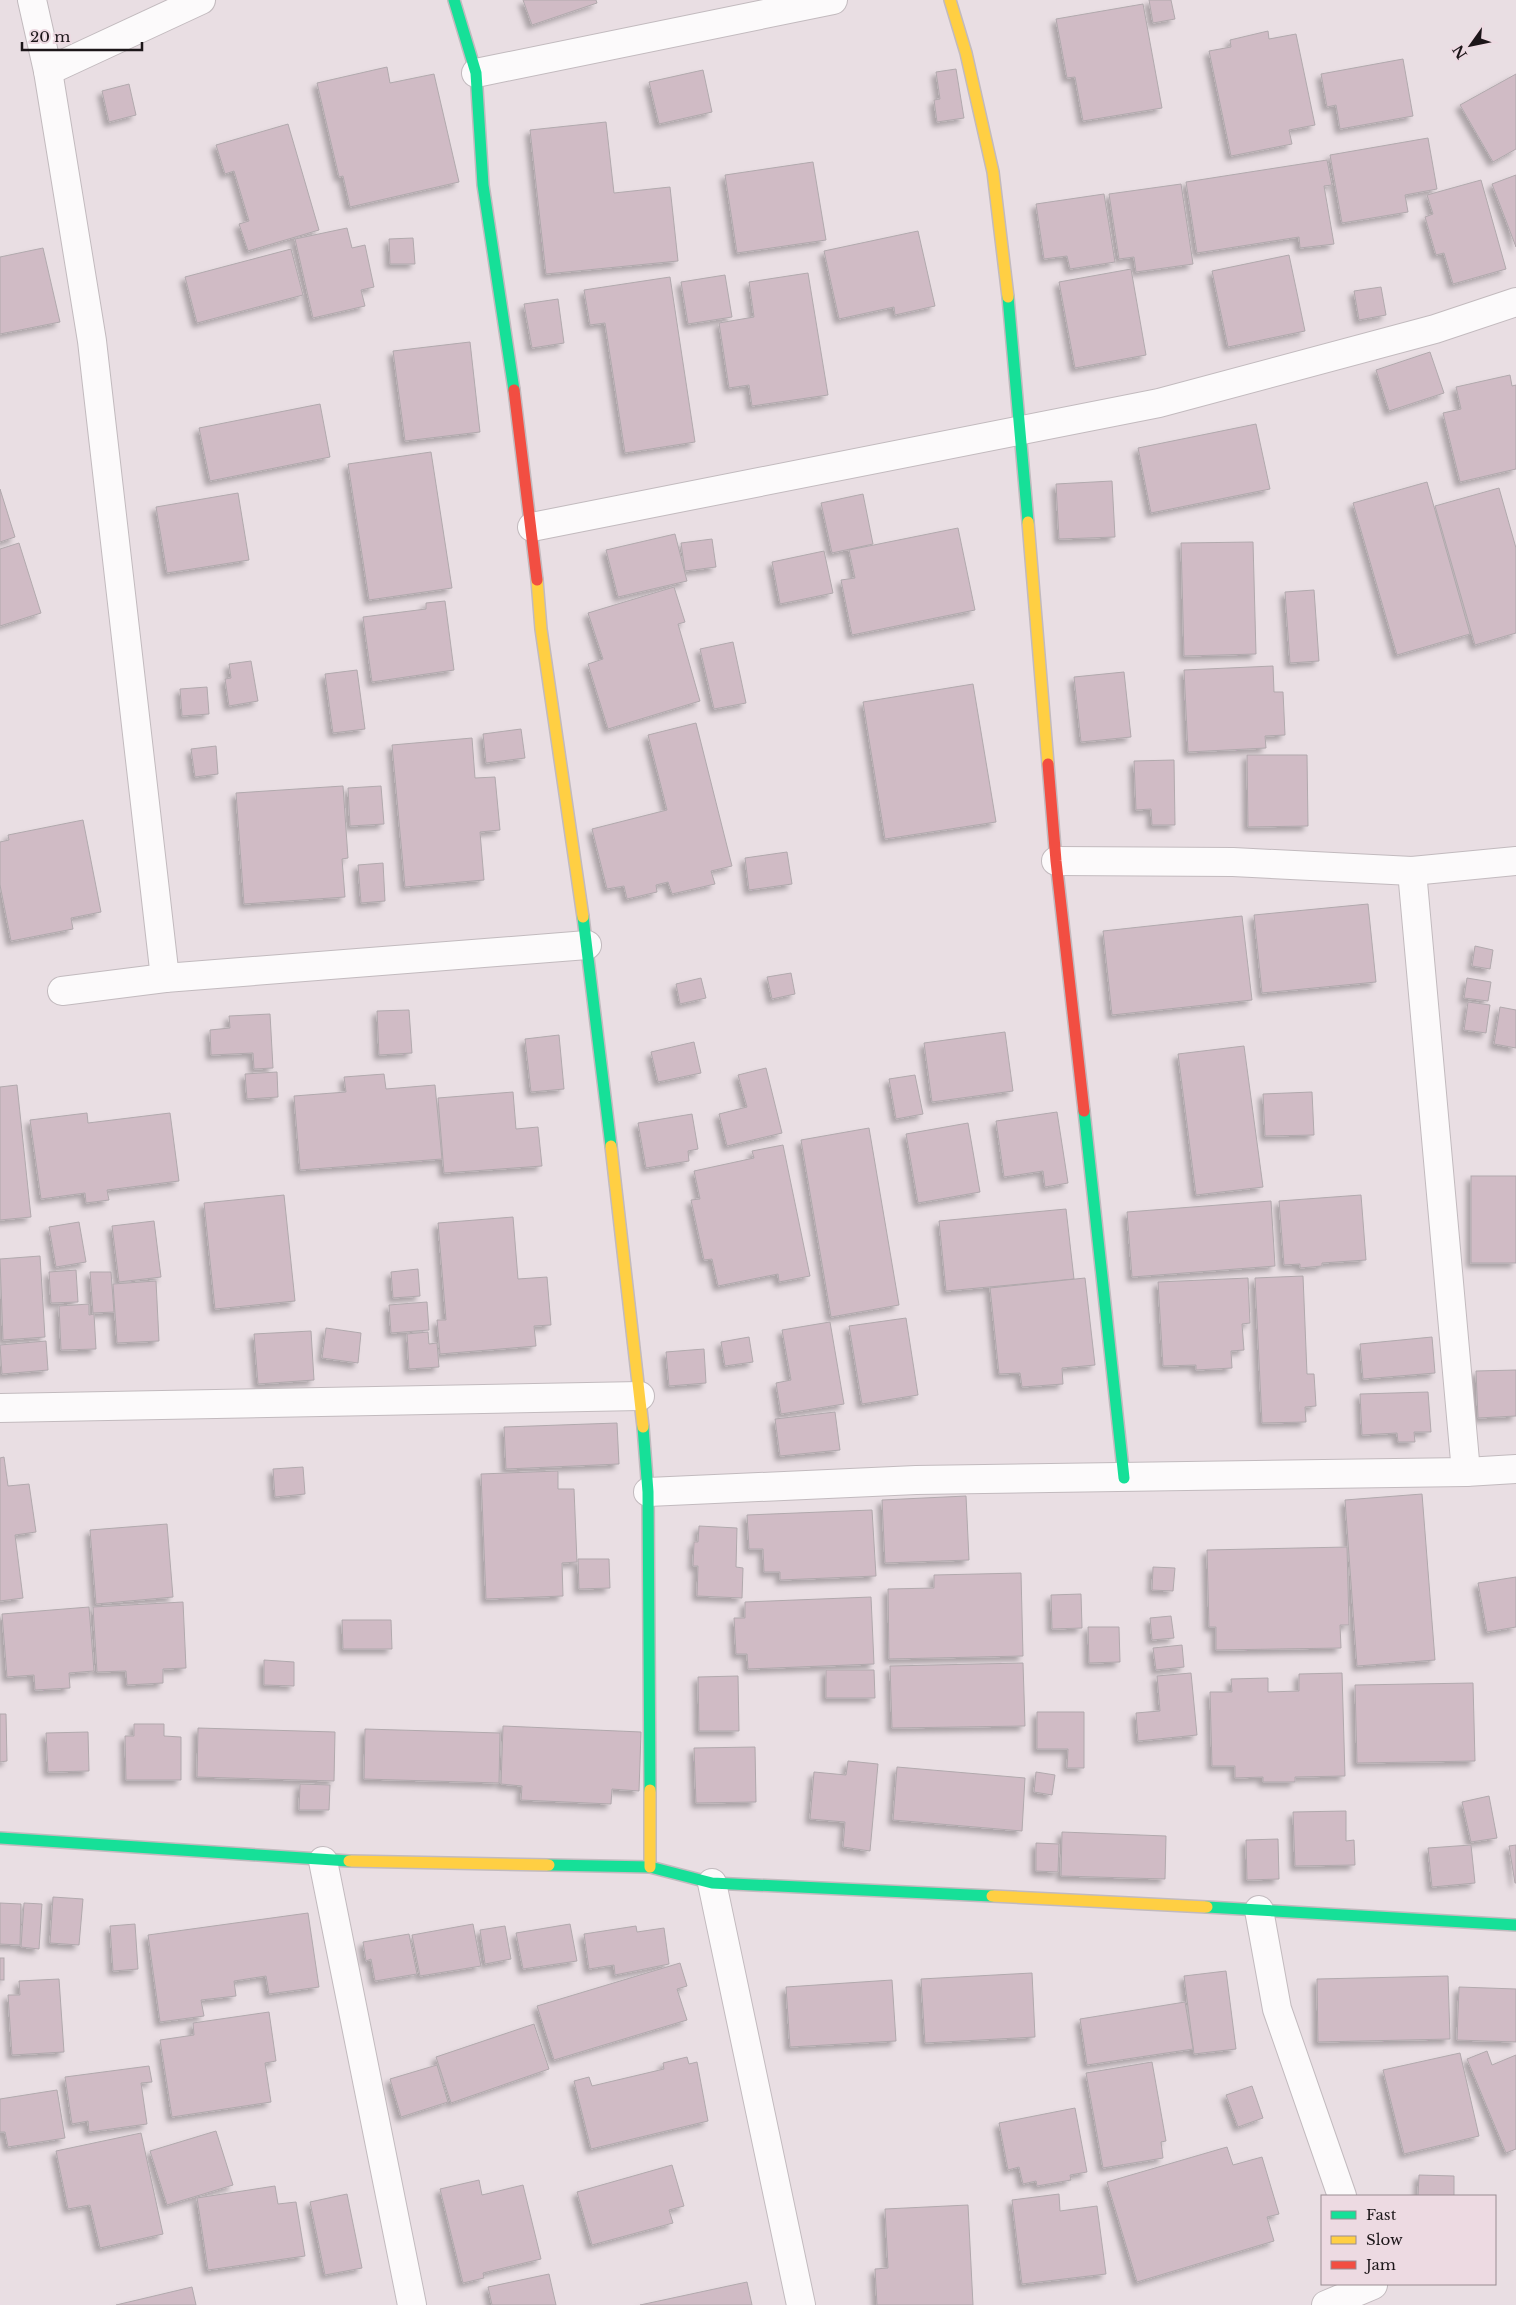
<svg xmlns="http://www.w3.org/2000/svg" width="1516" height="2305" font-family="'Libre Baskerville',serif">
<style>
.building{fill:#d0bbc5;stroke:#b1a9ad;filter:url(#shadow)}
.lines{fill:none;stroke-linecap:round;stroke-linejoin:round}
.street-casing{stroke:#c2babe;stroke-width:30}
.fast-casing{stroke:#c2babe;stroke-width:14}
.slow-casing{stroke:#c2babe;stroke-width:14}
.jam-casing{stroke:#c2babe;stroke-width:14}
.street{stroke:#fcfafb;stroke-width:28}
.fast{stroke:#16e098;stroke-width:11}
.slow{stroke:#ffcf43;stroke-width:11}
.jam{stroke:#f24e42;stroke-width:11}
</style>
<defs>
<filter id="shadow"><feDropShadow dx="-4.5" dy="4.5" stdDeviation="2.5" flood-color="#0004"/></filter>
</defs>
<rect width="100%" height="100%" fill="#e9dee3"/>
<g class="building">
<path d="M523,0H596L597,3L532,25Z"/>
<path d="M1149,0H1171L1175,19L1153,23Z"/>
<path d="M1143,4L1162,108L1083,121L1075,77L1067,78L1056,19Z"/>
<path d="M1268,31L1269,39L1296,34L1315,125L1289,130L1292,144L1231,156L1209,51L1231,47L1230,40Z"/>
<path d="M1403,59L1413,116L1340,129L1336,105L1327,107L1321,74Z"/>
<path d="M387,67L390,83L434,74L459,182L350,207L343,176L339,177L317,83Z"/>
<path d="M956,69L964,118L937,122L934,100L940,99L936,72Z"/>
<path d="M703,70L712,112L659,124L649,82Z"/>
<path d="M1516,74V149L1493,162L1460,105Z"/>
<path d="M129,84L136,115L109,122L102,91Z"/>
<path d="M606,122L614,193L670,187L678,261L546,274L530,130Z"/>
<path d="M288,124L319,230L248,251L239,224L249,221L234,171L225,174L216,145Z"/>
<path d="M1428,138L1437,189L1405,195L1408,212L1342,223L1330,155Z"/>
<path d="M1327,160L1332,185L1324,186L1334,244L1300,248L1299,237L1197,253L1186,182Z"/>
<path d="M813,162L826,240L737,253L725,175Z"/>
<path d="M1516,175V247L1492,184Z"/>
<path d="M1481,180L1506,269L1453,284L1444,253L1436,255L1425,217L1433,214L1427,195Z"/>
<path d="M1181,184L1193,264L1136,272L1134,257L1119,259L1109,194Z"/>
<path d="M1104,194L1115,262L1070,269L1067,256L1044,259L1036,204Z"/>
<path d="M347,228L352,248L365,245L374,287L361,290L365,306L313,318L295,239Z"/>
<path d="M918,231L935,306L895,315L894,307L839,319L824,251Z"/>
<path d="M413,238L415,264H390L389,239Z"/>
<path d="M43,248L60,322L0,334V257Z"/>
<path d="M291,249L303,295L197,323L185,277Z"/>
<path d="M1289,255L1305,331L1228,347L1212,271Z"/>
<path d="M1131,269L1146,355L1075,368L1059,282Z"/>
<path d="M808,273L828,395L752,406L749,385L729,388L719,323L754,317L749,282Z"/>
<path d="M725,275L732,317L688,324L681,282Z"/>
<path d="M670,277L695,442L625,453L605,323L590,325L584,290Z"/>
<path d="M1381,287L1386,315L1359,320L1354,291Z"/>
<path d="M558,299L564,343L532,348L524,304Z"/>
<path d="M470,342L480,432L405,441L393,351Z"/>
<path d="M1430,352L1444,393L1389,411L1376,370Z"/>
<path d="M1510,375L1512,386L1516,385V469L1460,482L1443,413L1461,409L1456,387Z"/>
<path d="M320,404L330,457L210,481L199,428Z"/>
<path d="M1256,424L1270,489L1151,513L1138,448Z"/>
<path d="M431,452L452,588L369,600L348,464Z"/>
<path d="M1112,481L1115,537L1059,539L1056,484Z"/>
<path d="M1427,482L1470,634L1397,655L1353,503Z"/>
<path d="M1499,488L1516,548V633L1475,645L1435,506Z"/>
<path d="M0,489L15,537L0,542Z"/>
<path d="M238,493L249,560L167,573L156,507Z"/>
<path d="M863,494L873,544L832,553L821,503Z"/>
<path d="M958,528L975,610L852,635L841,580L855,578L849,550Z"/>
<path d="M675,534L687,581L618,597L606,550Z"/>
<path d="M712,539L716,567L685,571L681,543Z"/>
<path d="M1253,542L1256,654L1184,656L1181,543Z"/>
<path d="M19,543L41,613L0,626V549Z"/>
<path d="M824,551L833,593L780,604L772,562Z"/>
<path d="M674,587L685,622L678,624L700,701L608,729L588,664L603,659L588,613Z"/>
<path d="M1314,590L1319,661L1290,663L1285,592Z"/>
<path d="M445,601L454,670L372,682L363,617L426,609V603Z"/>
<path d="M733,642L746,703L714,709L700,649Z"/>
<path d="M251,661L258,701L229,706L225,679L231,678L229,664Z"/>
<path d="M1273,666L1274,692H1283L1285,735L1265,736L1266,748L1188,752L1184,670Z"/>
<path d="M357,670L365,729L333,733L325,674Z"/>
<path d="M1124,672L1131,737L1081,742L1074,677Z"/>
<path d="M973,684L996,822L885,839L863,702Z"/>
<path d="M207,687L209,714L182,716L180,689Z"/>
<path d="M696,723L732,866L711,871L715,884L672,894L668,882L656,885L657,892L627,899L624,886L607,889L592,829L667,810L648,735Z"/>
<path d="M521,729L525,758L486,763L483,734Z"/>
<path d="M472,738L475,778L495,777L500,830L480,832L484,880L405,887L392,745Z"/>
<path d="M216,746L218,774L195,777L191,749Z"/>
<path d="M1247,755H1307L1308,826L1248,827Z"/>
<path d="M1174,760L1175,825H1152L1151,809L1136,810L1134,761Z"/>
<path d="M343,786L348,858L342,859L345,897L244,904L236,793Z"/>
<path d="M381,786L384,824L350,826L348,788Z"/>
<path d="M83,820L101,912L71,918L73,929L11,941L0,885V842L9,840L8,835Z"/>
<path d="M787,852L792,884L749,890L745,858Z"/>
<path d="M383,863L385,901L361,903L358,865Z"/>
<path d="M1368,904L1376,982L1262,993L1254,915Z"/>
<path d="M1242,916L1252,1000L1112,1015L1103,931Z"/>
<path d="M1475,946L1493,950L1490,969L1472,966Z"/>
<path d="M791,973L795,994L772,999L767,977Z"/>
<path d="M701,978L706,998L680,1004L676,984Z"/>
<path d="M1467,978L1491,982L1488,1001L1464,998Z"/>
<path d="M1468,1002L1490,1005L1486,1033L1464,1030Z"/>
<path d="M1500,1007L1516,1010V1048L1494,1044Z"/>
<path d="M409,1010L412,1053L379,1055L377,1011Z"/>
<path d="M270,1014L273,1068L254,1069L253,1053L211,1055L210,1030L230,1028L229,1016Z"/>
<path d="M1005,1032L1013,1091L932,1102L924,1043Z"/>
<path d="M559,1035L564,1089L531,1092L525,1039Z"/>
<path d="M694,1042L701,1073L658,1082L651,1052Z"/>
<path d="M1244,1046L1263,1187L1196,1195L1178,1054Z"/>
<path d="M766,1068L782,1133L727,1146L719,1114L747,1107L738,1075Z"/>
<path d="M277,1072L278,1097L247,1099L245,1074Z"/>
<path d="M384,1074L386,1089L435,1085L442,1159L300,1170L294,1096L346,1092L344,1077Z"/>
<path d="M915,1075L923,1114L896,1119L889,1079Z"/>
<path d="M17,1085L31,1217L0,1220V1087Z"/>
<path d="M513,1092L516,1129L538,1127L542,1166L444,1173L438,1098Z"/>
<path d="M1312,1092L1314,1135L1265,1136L1263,1094Z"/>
<path d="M1057,1112L1068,1183L1045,1187L1043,1171L1004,1177L996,1121Z"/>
<path d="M87,1113L88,1123L170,1113L179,1181L107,1190L109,1200L86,1203L85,1193L41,1199L30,1120Z"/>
<path d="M692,1114L698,1149L688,1151L689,1161L646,1168L638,1123Z"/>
<path d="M968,1123L980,1192L918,1203L906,1134Z"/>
<path d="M869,1128L899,1305L831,1317L801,1140Z"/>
<path d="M783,1145L810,1276L779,1282L778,1274L718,1286L712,1259L704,1260L691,1200L700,1199L694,1171L754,1158L752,1151Z"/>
<rect x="1471" y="1176" width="45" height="87"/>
<path d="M284,1195L295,1301L215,1309L204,1203Z"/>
<path d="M1361,1195L1366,1260L1322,1263V1266L1300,1268V1264L1284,1265L1279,1201Z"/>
<path d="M1271,1201L1275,1266L1132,1277L1127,1212Z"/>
<path d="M1066,1209L1074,1279L946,1291L939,1221Z"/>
<path d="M513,1217L518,1279L547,1277L551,1325L534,1326L536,1346L440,1354L437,1320H446L438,1223Z"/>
<path d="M154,1221L161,1277L119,1282L112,1226Z"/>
<path d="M79,1222L86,1262L56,1267L49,1227Z"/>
<path d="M40,1256L45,1337L3,1340L0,1259Z"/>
<path d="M418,1269L420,1296L393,1298L391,1272Z"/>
<path d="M76,1270L78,1302L51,1303L49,1272Z"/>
<path d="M90,1272H111L114,1312L93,1313Z"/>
<path d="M1303,1276L1307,1374H1314L1316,1406L1305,1407L1306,1422L1262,1423L1255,1278Z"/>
<path d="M1085,1278L1095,1365L1062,1368L1063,1384L1022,1387L1020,1373L999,1374L990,1288Z"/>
<path d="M1248,1278L1250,1323L1242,1324L1244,1350L1231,1351L1232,1368L1196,1370V1365L1163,1366L1158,1282Z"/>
<path d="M156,1281L159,1341L117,1343L113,1284Z"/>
<path d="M427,1302L429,1330L391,1333L389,1305Z"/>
<path d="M89,1304V1315L94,1314L96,1349L61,1350L59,1306Z"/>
<path d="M906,1318L918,1395L862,1404L849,1326Z"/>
<path d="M830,1322L844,1404L781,1414L776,1383L791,1380L782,1330Z"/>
<path d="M326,1328L361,1333L358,1363L322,1358Z"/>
<path d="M311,1331L314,1380L258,1384L254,1334Z"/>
<path d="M428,1332L429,1344L437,1343L439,1367L409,1369L407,1334Z"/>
<path d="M749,1337L753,1362L725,1366L721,1342Z"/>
<path d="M1432,1337L1435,1373L1363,1379L1360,1344Z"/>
<path d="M46,1341L48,1370L2,1374L0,1345Z"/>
<path d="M704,1349L706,1383L669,1386L666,1352Z"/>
<path d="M1516,1370V1416L1478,1418L1476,1371Z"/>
<path d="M1428,1392L1431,1432H1414L1415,1442H1398L1397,1433L1362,1435L1360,1394Z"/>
<path d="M835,1412L840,1450L780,1456L775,1419Z"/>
<path d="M617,1423L619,1464L506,1469L504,1427Z"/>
<path d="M4,1457L8,1486L29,1484L36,1532L15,1535L23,1598L0,1601V1458Z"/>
<path d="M303,1467L305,1494L275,1497L273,1469Z"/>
<path d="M558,1471V1489H574L577,1562L562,1563L563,1596L486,1599L481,1474Z"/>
<path d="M1422,1494L1435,1660L1357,1666L1345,1500Z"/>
<path d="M966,1496L969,1560L885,1563L882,1500Z"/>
<path d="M872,1510L876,1576L780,1580V1572H764L763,1549H749L747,1515Z"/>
<path d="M167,1524L173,1597L96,1604L90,1530Z"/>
<path d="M699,1526L737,1528L736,1567L743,1568L742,1598L697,1596L698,1566H693L694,1542H698Z"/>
<path d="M1347,1547L1349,1625H1340L1341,1648L1216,1650V1627H1209L1207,1550Z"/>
<path d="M578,1559H609L610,1588L579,1589Z"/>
<path d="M1153,1567L1175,1568L1173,1591L1152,1590Z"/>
<path d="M1021,1573L1023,1656L889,1659L888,1589L934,1588V1575Z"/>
<path d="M1516,1577V1627L1487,1632L1478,1583Z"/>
<path d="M1081,1594L1082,1628L1052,1629L1051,1595Z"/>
<path d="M871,1597L874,1664L748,1669L747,1654H736L734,1618H745V1602Z"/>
<path d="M183,1602L186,1668L163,1669V1683L127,1685L126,1671L97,1672L93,1607Z"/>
<path d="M89,1607L94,1671L69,1673L70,1688L35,1690L34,1675L7,1677L2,1614Z"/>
<path d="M1171,1616L1174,1638L1152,1640L1150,1618Z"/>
<path d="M342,1620H391L392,1649H343Z"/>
<path d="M1088,1627H1119L1120,1662L1089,1663Z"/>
<path d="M1182,1645L1184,1667L1156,1670L1153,1648Z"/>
<path d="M264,1660L294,1662V1686L264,1685Z"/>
<path d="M1023,1663L1025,1726L892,1728L890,1666Z"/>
<path d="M826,1670H874L875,1698H826Z"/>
<path d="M1191,1673L1197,1735L1138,1741L1136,1713L1160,1711L1157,1676Z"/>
<path d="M1342,1673L1345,1776L1295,1777V1782H1263V1777L1235,1778V1766H1212L1210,1692H1232L1231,1679L1268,1678V1692L1299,1691V1674Z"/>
<path d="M738,1676L739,1731H699L698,1677Z"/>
<path d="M1473,1683L1475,1761L1357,1763L1355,1685Z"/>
<path d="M1037,1712H1084V1768H1067L1068,1749H1037Z"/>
<path d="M0,1714H6L7,1761L0,1762Z"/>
<path d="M134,1724H164V1736L181,1737V1780H126L125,1736H134Z"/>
<path d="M503,1726L641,1732L639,1791L612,1789L611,1804L521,1800L522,1786L501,1784Z"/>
<path d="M198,1728L335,1732L334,1781L197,1777Z"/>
<path d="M365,1729L500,1733L499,1783L364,1779Z"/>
<path d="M88,1732L89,1771L48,1772L46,1733Z"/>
<path d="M755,1747L756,1802L696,1803L694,1748Z"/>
<path d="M848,1761L878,1764L870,1851L843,1847L845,1822L810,1819L814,1772L846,1775Z"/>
<path d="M897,1767L1025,1778L1022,1831L893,1820Z"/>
<path d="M1036,1772L1055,1775L1052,1795L1034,1792Z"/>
<path d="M300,1784L330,1785L329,1810H299Z"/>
<path d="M1489,1796L1497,1838L1471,1842L1462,1802Z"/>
<path d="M1346,1811V1841L1354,1840L1355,1865L1295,1866L1293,1812Z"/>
<path d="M1062,1832L1166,1836L1165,1879L1061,1876Z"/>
<path d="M1278,1839L1279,1879L1247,1880L1246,1840Z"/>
<path d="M1036,1843L1059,1844L1058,1872L1036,1871Z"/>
<path d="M1471,1845L1475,1883L1432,1887L1428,1848Z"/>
<path d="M1516,1845V1883H1515L1509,1846Z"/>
<path d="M53,1897L83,1899L79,1945L50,1943Z"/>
<path d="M0,1903L21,1904L20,1945L0,1944Z"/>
<path d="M24,1903L42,1904L39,1949L21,1947Z"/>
<path d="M308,1913L319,1987L269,1994L266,1976L234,1981L236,1996L201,2000L204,2016L160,2022L148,1935Z"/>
<path d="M135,1924L138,1969L113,1971L110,1926Z"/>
<path d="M473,1924L481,1966L420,1976L412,1935Z"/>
<path d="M570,1924L577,1961L523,1969L516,1933Z"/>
<path d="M505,1926L511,1959L485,1964L480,1930Z"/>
<path d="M636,1926L637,1932L664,1928L669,1964L615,1975L614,1965L589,1969L584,1934Z"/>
<path d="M409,1934L417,1974L375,1981L371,1959L366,1961L363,1942Z"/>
<rect x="0" y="1958" width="4" height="22"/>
<path d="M680,1963L687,1986L677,1989L687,2020L554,2060L537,2006Z"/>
<path d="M1226,1971L1236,2049L1194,2054L1184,1976Z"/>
<path d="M1032,1973L1035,2037L925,2043L921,1979Z"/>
<path d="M1448,1976L1450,2039L1318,2042L1317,1979Z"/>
<path d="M59,1979L64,2052L12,2055L8,1995H20L19,1981Z"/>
<path d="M892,1980L896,2041L790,2047L786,1987Z"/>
<path d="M1459,1987L1516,1989V2042L1457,2040Z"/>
<path d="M1185,2002L1193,2049L1087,2065L1080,2019Z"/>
<path d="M269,2012L276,2061L265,2063L271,2102L172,2117L160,2040L194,2035L193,2023Z"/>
<path d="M534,2024L549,2069L451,2103L436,2057Z"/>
<path d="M1487,2051L1492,2065L1516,2055V2149L1506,2153L1467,2059Z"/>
<path d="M1460,2053L1479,2136L1404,2154L1383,2070Z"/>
<path d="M687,2057L689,2064L697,2062L708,2121L591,2149L574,2081L589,2077L592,2086L664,2069L663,2063Z"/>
<path d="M1152,2062L1166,2141L1161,2142L1163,2158L1103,2168L1086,2073Z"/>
<path d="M437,2065L448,2102L401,2117L390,2079Z"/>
<path d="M149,2066L152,2082L141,2083L147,2124L89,2132L88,2121L72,2124L65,2077Z"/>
<path d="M1252,2086L1263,2118L1238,2127L1226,2095Z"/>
<path d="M57,2090L65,2138L8,2147L5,2132H0V2099Z"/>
<path d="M1075,2108L1087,2172L1070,2175L1071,2180L1037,2186L1036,2181L1023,2184L1019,2167L1008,2170L999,2123Z"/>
<path d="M216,2131L233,2185L167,2205L150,2151Z"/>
<path d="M141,2133L163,2234L100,2248L90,2205L68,2209L56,2151Z"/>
<path d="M1227,2147L1233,2165L1262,2157L1279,2214L1267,2217L1274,2241L1137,2282L1107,2182Z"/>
<path d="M672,2165L684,2206L669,2210L673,2223L592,2245L577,2192Z"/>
<path d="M1419,2175L1454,2176V2196H1418Z"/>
<path d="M479,2180L482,2195L523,2185L541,2259L483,2273L484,2278L463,2283L440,2189Z"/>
<path d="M275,2186L278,2204L296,2202L305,2256L208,2270L197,2198Z"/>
<path d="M347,2194L362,2268L325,2275L310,2202Z"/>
<path d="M1059,2194L1060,2211L1097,2206L1106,2274L1022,2284L1012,2200Z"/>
<path d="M968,2205L973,2305H877L875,2269L888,2268L885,2209Z"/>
<path d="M549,2274L556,2305H492L488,2287Z"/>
<path d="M747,2282L752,2305H640Z"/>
<path d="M192,2287L196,2305H116Z"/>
</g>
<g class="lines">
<g class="street-casing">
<g id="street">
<path d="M32,0L48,71L92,341L165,978"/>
<path d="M48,71L201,0"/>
<path d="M476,73L833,0"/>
<path d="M532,527L1159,403L1435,329L1516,302"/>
<path d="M1056,861L1233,862L1412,871L1516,861"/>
<path d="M1412,871L1466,1472"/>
<path d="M62,991L165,978L587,945"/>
<path d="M0,1408L640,1396"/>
<path d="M648,1492L916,1480L1466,1472L1516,1469"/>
<path d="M323,1861L412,2305"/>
<path d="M712,1883L801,2305"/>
<path d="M1259,1910L1277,2009L1342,2196"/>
<path d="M1326,2305L1373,2285"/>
</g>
</g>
<g class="fast-casing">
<g id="fast">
<path d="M454,0L476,73L483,185L514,390"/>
<path d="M1008,297L1028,522"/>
<path d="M583,917L611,1146"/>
<path d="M1084,1111L1124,1478"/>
<path d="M643,1427L648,1492L650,1790"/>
<path d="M0,1838L349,1861"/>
<path d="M549,1865L650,1867L712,1883L992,1896"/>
<path d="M1207,1907L1516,1925"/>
</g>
</g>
<g class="slow-casing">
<g id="slow">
<path d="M950,0L966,53L993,172L1008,297"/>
<path d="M1028,522L1048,764"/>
<path d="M537,580L541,629L583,917"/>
<path d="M611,1146L643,1427"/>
<path d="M650,1790V1867"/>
<path d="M349,1861L549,1865"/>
<path d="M992,1896L1207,1907"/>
</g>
</g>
<g class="jam-casing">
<g id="jam">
<path d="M514,390L537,580"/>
<path d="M1048,764L1056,861L1084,1111"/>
</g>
</g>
<use href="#street" class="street"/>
<use href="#fast" class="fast"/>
<use href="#slow" class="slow"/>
<use href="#jam" class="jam"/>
</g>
<rect x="1321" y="2195" width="175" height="90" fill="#eddae2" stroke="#998c92"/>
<rect x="1331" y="2211" width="25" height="8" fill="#16e098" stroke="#998c92"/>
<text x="1366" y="2220" font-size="15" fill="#1c1619">Fast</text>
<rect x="1331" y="2236" width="25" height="8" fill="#ffcf43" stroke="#998c92"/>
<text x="1366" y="2245" font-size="15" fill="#1c1619">Slow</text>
<rect x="1331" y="2261" width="25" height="8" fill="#f24e42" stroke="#998c92"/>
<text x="1366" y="2270" font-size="15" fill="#1c1619">Jam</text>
<g transform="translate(1471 45) rotate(237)" stroke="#eddae2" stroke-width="4" paint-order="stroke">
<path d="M0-4L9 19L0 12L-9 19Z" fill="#1c1619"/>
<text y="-8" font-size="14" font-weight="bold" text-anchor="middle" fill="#1c1619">N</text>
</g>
<path d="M22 42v8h120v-8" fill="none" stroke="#1c1619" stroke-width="2.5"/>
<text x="30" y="42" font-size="15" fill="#1c1619" stroke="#eddae2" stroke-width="4" paint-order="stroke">20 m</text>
</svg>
